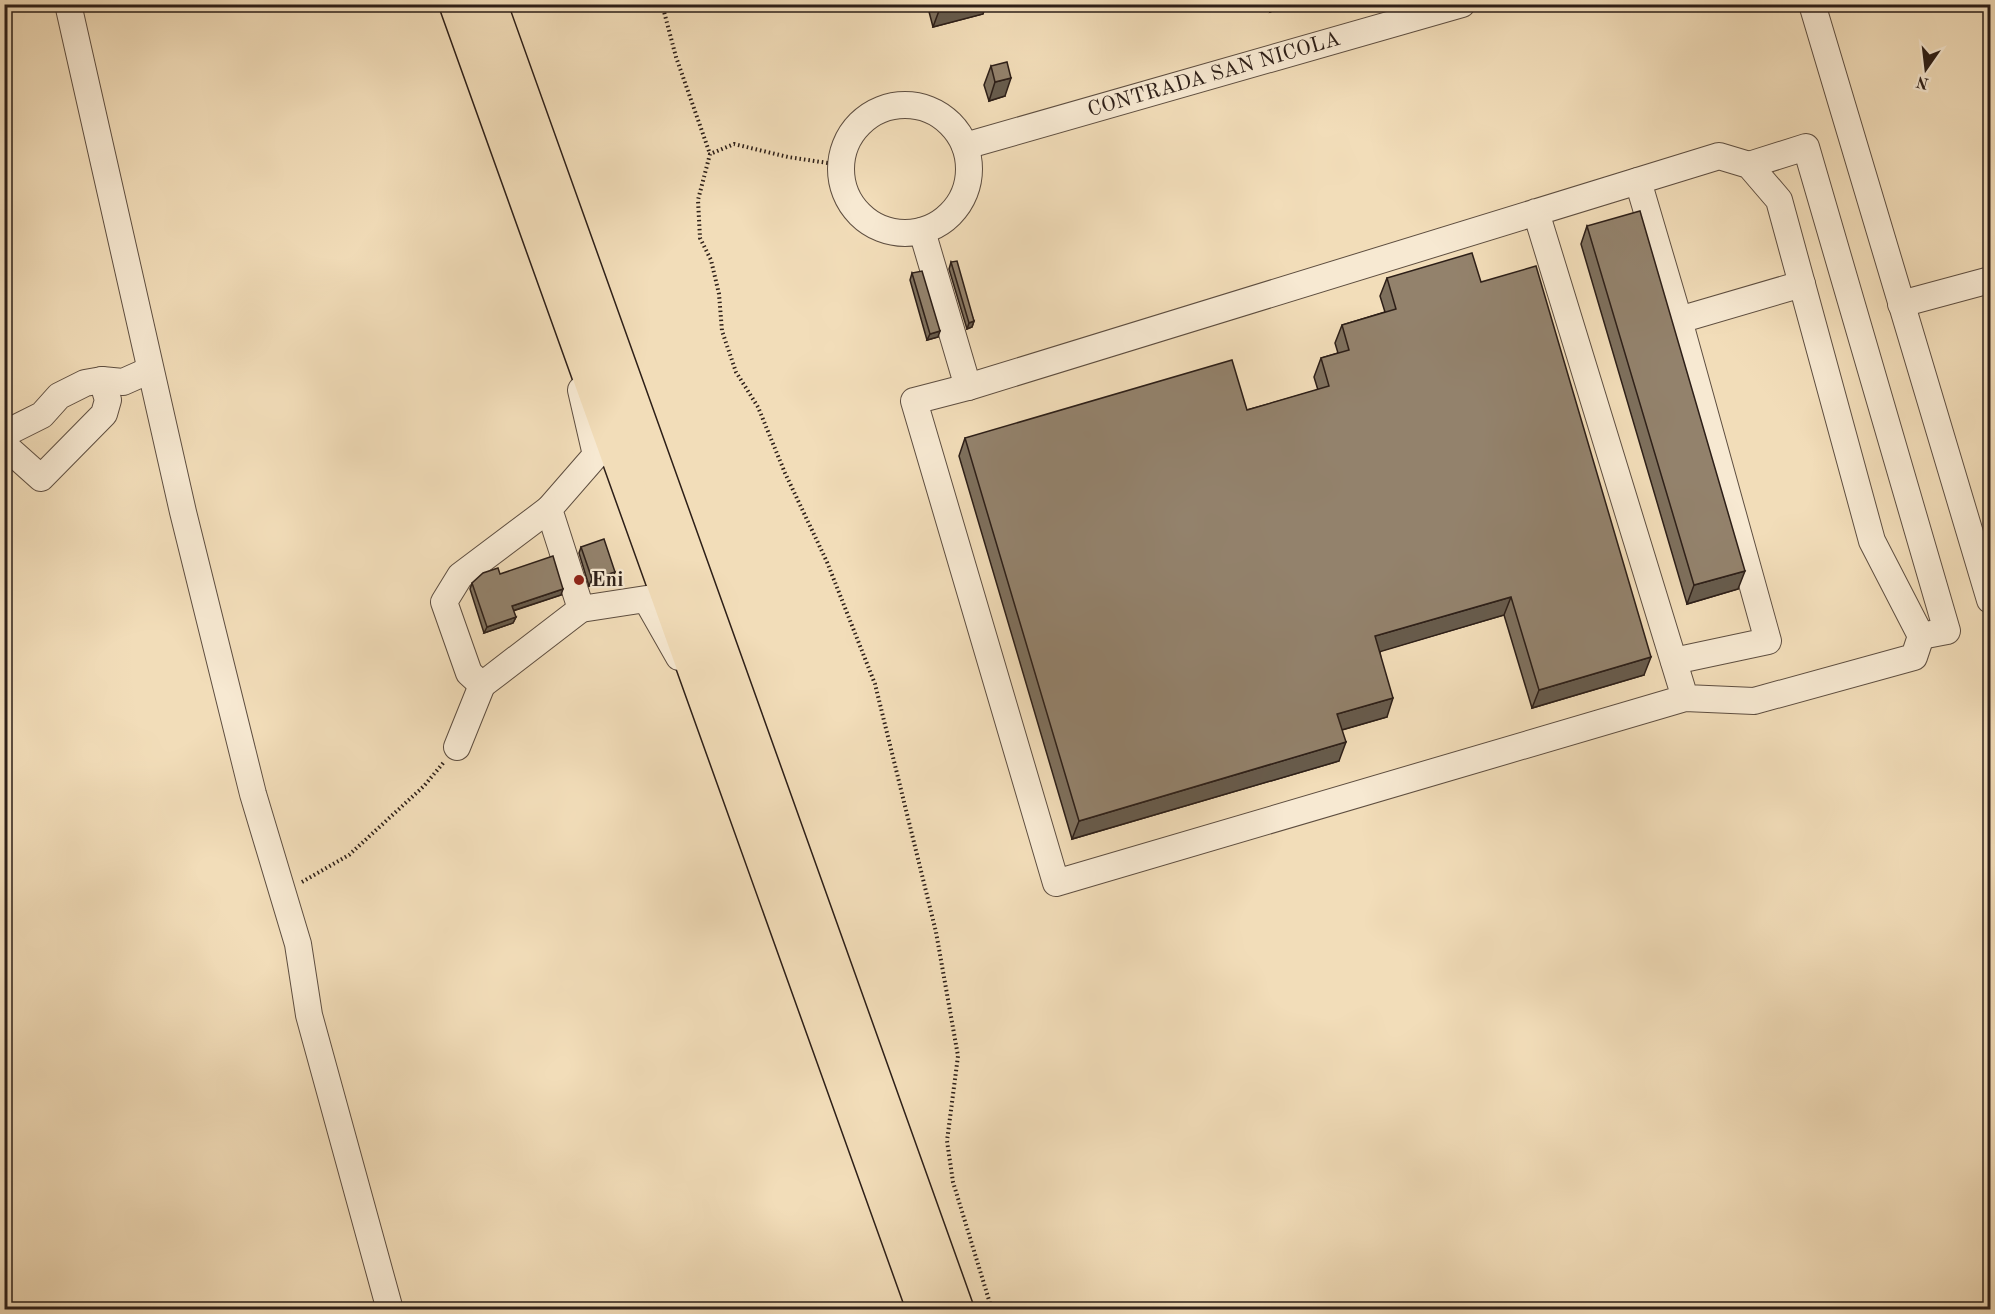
<svg xmlns="http://www.w3.org/2000/svg" width="1995" height="1314" font-family="'Old Standard TT',serif">
<style>
.lines{fill:none;stroke-linecap:round;stroke-linejoin:round}
.minor-casing{stroke:#5e4e40;stroke-width:28}
.highway-casing{stroke:#2d1f18;stroke-width:36}
.path{stroke:#2d1f18;stroke-width:4;stroke-dasharray:1.5 3;stroke-linecap:butt}
.minor{stroke:#f7e9d2;stroke-width:26}
.highway{stroke:#f2ddb9;stroke-width:33}
.wall{fill:#7e705d;stroke:#2d1f18;stroke-width:1.5}
.shaded-wall{fill:#675b4c;stroke:#2d1f18;stroke-width:1.5}
.building{fill:#93826c;stroke:#2d1f18;stroke-width:1.5}
.poi-dot{fill:#8f2418;stroke:#f7e9d2;stroke-width:2}
.labels{text-anchor:middle;dominant-baseline:central;stroke-width:4.5;stroke-linejoin:round;paint-order:stroke}
.street-label{font-size:21px;fill:#2d1f18;stroke:#f7e9d2}
.poi-label{font-size:21px;font-weight:bold;fill:#2d1f18;stroke:#f7e9d2;text-anchor:start}
</style>
<rect width="100%" height="100%" fill="#f2ddb9"/>
<filter id="stains"><feTurbulence type="fractalNoise" baseFrequency=".00333" numOctaves="4"/><feColorMatrix values="0 0 0 0 .2 0 0 0 0 .09 0 0 0 0 .02 0 0 0 .5 -.17"/></filter>
<radialGradient id="worn" r=".72"><stop offset=".6" stop-color="#630" stop-opacity="0"/><stop offset="1" stop-color="#630" stop-opacity=".3"/></radialGradient>
<g class="lines">
<g class="minor-casing">
<g id="minor">
<path d="M68,4L183,512L253,794L298,944L309,1015L390,1310"/>
<path d="M1812,4L1990,600"/>
<circle cx="905" cy="169" r="64"/>
<path d="M965,146L1462,4"/>
<path d="M1749,165L1806,147L1947,631L1921,636"/>
<path d="M1638,181L1679,320L1768,641L1674,661"/>
<path d="M1536,212L1685,698L1056,883L914,401L968,387L1719,156L1749,165L1779,200L1872,541L1921,636L1914,657L1754,701L1685,698"/>
<path d="M922,231L968,387"/>
<path d="M1901,304L1990,280"/>
<path d="M1679,320L1802,284"/>
<path d="M581,390L596,455L549,509L581,609L646,599L679,657"/>
<path d="M4,434L42,415L59,396L85,383L102,380L123,382L150,370"/>
<path d="M4,445L41,478L104,414L108,400L102,380"/>
<path d="M549,509L460,576L444,602L469,673L482,685L581,609"/>
<path d="M457,747L482,685"/>
</g>
</g>
<g class="highway-casing">
<g id="highway">
<path d="M456,4L924,1310"/>
<path d="M490,4L957,1310"/>
</g>
</g>
<g class="path">
<path d="M662,4L676,57L710,154"/>
<path d="M841,165L788,157L734,144L710,154L698,200L700,238L711,260L719,294L722,331L736,372L758,407L785,473L827,562L875,684L936,932L958,1056L947,1141L953,1182L992,1310"/>
<path d="M302,882L349,855L424,786L444,762"/>
</g>
<use href="#minor" class="minor"/>
<use href="#highway" class="highway"/>
</g>
<g class="wall">
<path d="M927,4H986L983,14L933,27Z"/>
<path d="M1268,4H1291L1270,12Z"/>
<path d="M991,66L1005,96L989,101L984,85Z"/>
<path d="M1587,226L1738,589L1687,604L1581,244Z"/>
<path d="M951,262L974,321L972,327L967,329L949,269Z"/>
<path d="M912,273L938,337L927,340L910,280Z"/>
<path d="M1387,278L1481,282L1644,675L1532,708L1504,615L1380,651L1387,717L1342,730L1339,761L1072,839L959,456L965,438L1247,410L1318,390L1314,377L1321,358L1338,353L1335,343L1342,325L1385,312L1380,296Z"/>
<path d="M581,547L613,578L589,586L579,553Z"/>
<path d="M500,574L561,595L513,611L516,617L513,623L484,633L470,589L472,583Z"/>
</g>
<g class="shaded-wall">
<path d="M954,4H986L983,14L933,27L940,8Z"/>
<path d="M1273,4H1291L1270,12Z"/>
<path d="M1011,78L1005,96L989,101L995,82Z"/>
<path d="M974,321L972,327L967,329L969,323Z"/>
<path d="M940,331L938,337L927,340L930,334Z"/>
<path d="M1745,571L1738,589L1687,604L1694,585Z"/>
<path d="M615,572L613,578L589,586L592,579Z"/>
<path d="M563,589L561,595L509,612L512,606Z"/>
<path d="M1511,597L1504,615L1369,655L1375,636Z"/>
<path d="M516,617L513,623L484,633L487,627Z"/>
<path d="M1651,657L1644,675L1532,708L1539,690Z"/>
<path d="M1393,698L1387,717L1331,733L1337,714Z"/>
<path d="M1346,742L1339,761L1072,839L1079,821Z"/>
</g>
<g class="building">
<path d="M939,4H954L940,8Z"/>
<path d="M1007,62L1011,78L995,82L991,66Z"/>
<path d="M1640,211L1745,571L1694,585L1587,226Z"/>
<path d="M1472,253L1481,282L1536,266L1651,657L1539,690L1511,597L1375,636L1393,698L1337,714L1346,742L1079,821L965,438L1232,360L1247,410L1329,386L1321,358L1349,350L1342,325L1396,309L1387,278Z"/>
<path d="M957,261L974,321L969,323L951,262Z"/>
<path d="M922,271L940,331L930,334L912,273Z"/>
<path d="M604,539L615,572L592,579L581,547Z"/>
<path d="M553,556L563,589L512,606L516,617L487,627L472,583L483,573L498,568L500,574Z"/>
</g>
<circle class="poi-dot" cx="579" cy="580" r="6"/>
<g class="labels">
<g class="street-label">
<text transform="translate(1214 75) rotate(-16)">CONTRADA SAN NICOLA</text>
</g>
<g class="poi-label">
<text x="591" y="580">Eni</text>
</g>
</g>
<rect width="1995" height="1314" fill="none" stroke="#f2ddb9" stroke-width="24"/>
<rect x="6" y="6" width="1983" height="1302" fill="none" stroke="#2d1f18" stroke-width="3"/>
<rect x="12" y="12" width="1971" height="1290" fill="none" stroke="#2d1f18" stroke-width="1.5"/>
<g transform="translate(1926 69) rotate(194)" stroke="#f7e9d2" stroke-width="4.5" paint-order="stroke">
<path d="M0-4.5L10 22L0 15L-10 22Z" fill="#2d1f18"/>
<text y="-9" font-size="16" font-weight="bold" text-anchor="middle" fill="#2d1f18">N</text>
</g>
<rect width="100%" height="100%" filter="url(#stains)"/>
<rect width="100%" height="100%" fill="url(#worn)"/>
</svg>
